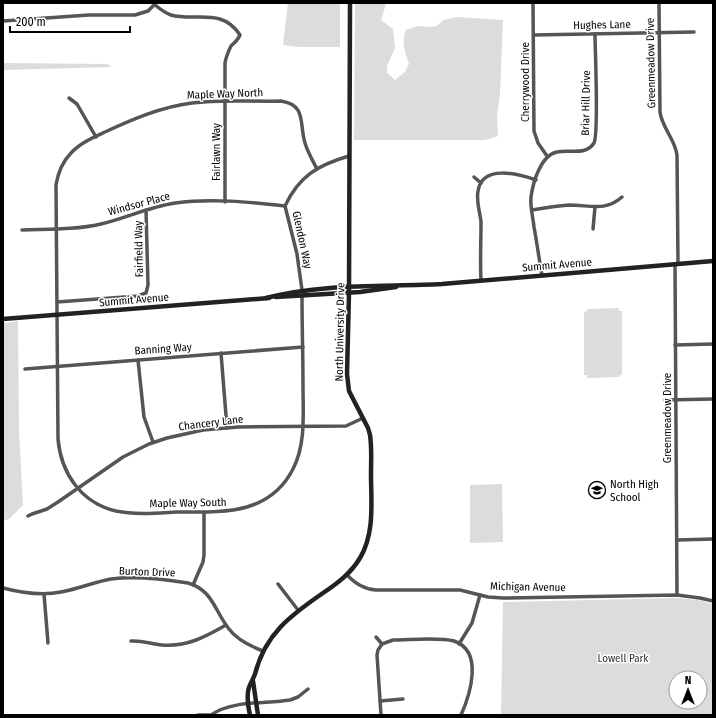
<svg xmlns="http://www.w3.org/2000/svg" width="716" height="718" font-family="'Fira Sans Condensed',sans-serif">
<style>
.green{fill:#dcdcdc;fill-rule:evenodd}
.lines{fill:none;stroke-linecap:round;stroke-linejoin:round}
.street{stroke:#555;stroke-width:3.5}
.secondary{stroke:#222;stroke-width:4.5}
.labels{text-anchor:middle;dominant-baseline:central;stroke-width:3;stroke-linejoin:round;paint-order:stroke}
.street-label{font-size:11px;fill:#000;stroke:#fff}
.poi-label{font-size:11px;fill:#000;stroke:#fff;text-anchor:start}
.park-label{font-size:11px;fill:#333;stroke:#fff}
</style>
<rect width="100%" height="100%" fill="#fff"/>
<g class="green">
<path d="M288,3H340V47H298L283,45Z"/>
<path d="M355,3L386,4L381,20L393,29L395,48L387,66V73L395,80L405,72L409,64C405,52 401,42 406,30L417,26L432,27L437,26L443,20L457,17L503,20L500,94L497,115L498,136L485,140H354Z"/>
<path d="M3,63L107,64L112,67L3,70Z"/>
<path d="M619,308V311H622V375H620L619,377L587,378V375H584V312L587,311V309Z"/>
<path d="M18,321L19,430L23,505L9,519L3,521V323Z"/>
<path d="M502,484L503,542L470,543V485Z"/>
<path d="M677,598L698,600L713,604V715H501L503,602ZM676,678H700V702H676Z"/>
</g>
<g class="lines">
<g class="street">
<path d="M533,3L534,131L538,143L547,156"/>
<path d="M659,3L660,112C662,128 675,139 677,155L678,264"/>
<path d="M155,5C160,9 165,13 171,15C196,22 222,7 240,35C238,40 235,42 231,46C228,52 226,57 225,63V202"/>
<path d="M3,21L89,15H135L148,11L156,3"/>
<path d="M534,35L694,32"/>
<path d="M69,98L77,104L96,137"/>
<path d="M474,177L481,183"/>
<path d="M532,210C544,208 557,206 569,205C590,205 605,212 622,197"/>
<path d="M593,229L595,207"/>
<path d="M22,230C49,229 75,230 101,224C126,218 149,207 175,203C211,198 249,202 285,206"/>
<path d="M675,264L677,595"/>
<path d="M542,275C539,259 537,243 534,227C533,217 530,207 531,197C533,182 541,155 557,152C569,149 586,156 594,143C599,133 595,50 595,34"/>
<path d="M481,280C480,261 481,241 481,222C480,212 476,202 478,191C482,164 519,174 536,180"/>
<path d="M302,290L297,254L285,206C299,176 318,165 349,156"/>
<path d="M302,296C302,326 303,356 303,386C303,414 306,444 293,469C269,516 221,512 176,512C157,513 136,515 116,511C81,503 61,473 58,439L56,185C58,173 62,162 71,153C80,143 94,137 105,132C133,119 161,107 192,103C221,99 251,102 281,101C307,105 299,124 305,143C308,153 313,161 317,169"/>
<path d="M57,302L138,296L146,293L148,285L146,210"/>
<path d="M675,345L713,344"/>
<path d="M221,353L227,428"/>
<path d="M138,360L144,417L153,442"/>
<path d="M25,369L303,347"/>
<path d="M665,400L713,399"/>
<path d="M28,516L32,514L47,509L58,502L123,457L149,444L167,438L203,430L238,427L346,426L363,418"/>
<path d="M677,540L713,539"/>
<path d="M347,575C356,584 364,589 376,590H460L488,597L503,598L677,595L700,598L713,601"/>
<path d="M278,584L298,610"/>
<path d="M193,585L203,562L204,555V513"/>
<path d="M3,588C22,593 41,596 61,592C78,589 94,582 111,579C136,576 163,579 188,583C213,590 215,612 229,629C237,640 250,646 263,651"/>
<path d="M44,594L48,643"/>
<path d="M376,637L382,644"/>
<path d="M131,641C142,640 151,644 162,645C187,647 205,637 226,625"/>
<path d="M459,644L472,623L480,595"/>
<path d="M380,701L403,699"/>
<path d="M198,715H209"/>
<path d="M211,715C232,700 266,704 290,700L298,697L308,689"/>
<path d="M381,715L377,655L378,650L382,644L393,640C410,640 439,637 454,641C484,651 470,695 461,715"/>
</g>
<g class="secondary">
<path d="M276,297L360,292L396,287"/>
<path d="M266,298C324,283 383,287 442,284L713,261"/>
<path d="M3,319L269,298"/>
<path d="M253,681L258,715"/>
<path d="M250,715C248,706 246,693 250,685C252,681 253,679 255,674C265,634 291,615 323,593C338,583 351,573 360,558C375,533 371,502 371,474C371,461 372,448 370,435L368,428L349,391L347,374L349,293L350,3"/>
</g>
</g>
<defs>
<g id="school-ring" transform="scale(0.9)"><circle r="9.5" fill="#fff" stroke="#000" stroke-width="1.5"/><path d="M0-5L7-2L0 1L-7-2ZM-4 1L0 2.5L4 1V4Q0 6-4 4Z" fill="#000"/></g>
</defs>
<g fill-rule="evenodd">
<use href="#school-ring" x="597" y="490"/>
</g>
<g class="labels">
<g class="street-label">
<text transform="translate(602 25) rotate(-1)">Hughes Lane</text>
<text transform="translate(651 63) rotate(-91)">Greenmeadow Drive</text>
<text transform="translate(525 82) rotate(-90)">Cherrywood Drive</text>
<text transform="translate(225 94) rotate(-2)">Maple Way North</text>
<text transform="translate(586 103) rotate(-89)">Briar Hill Drive</text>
<text transform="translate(216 152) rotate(-90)">Fairlawn Way</text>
<text transform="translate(139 204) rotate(-15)">Windsor Place</text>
<text transform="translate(302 240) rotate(78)">Glendon Way</text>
<text transform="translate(139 249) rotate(-91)">Fairfield Way</text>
<text transform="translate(557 265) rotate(-5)">Summit Avenue</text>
<text transform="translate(134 300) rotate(-5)">Summit Avenue</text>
<text transform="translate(340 332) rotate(-89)">North University Drive</text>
<text transform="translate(163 349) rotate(-4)">Banning Way</text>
<text transform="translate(667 418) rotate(-90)">Greenmeadow Drive</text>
<text transform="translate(211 423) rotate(-7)">Chancery Lane</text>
<text transform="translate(188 503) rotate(-1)">Maple Way South</text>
<text transform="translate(147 572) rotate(2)">Burton Drive</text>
<text transform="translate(528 587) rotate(1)">Michigan Avenue</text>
</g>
<g class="poi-label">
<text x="610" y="484">North High<tspan x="610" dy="13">School</tspan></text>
</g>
<g class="park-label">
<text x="623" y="658">Lowell Park</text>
</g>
</g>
<rect width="716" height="718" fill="none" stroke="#000000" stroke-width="8"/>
<g transform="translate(688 690)"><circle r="19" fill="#ffffff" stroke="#999999"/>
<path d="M0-3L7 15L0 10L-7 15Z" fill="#000000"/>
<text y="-6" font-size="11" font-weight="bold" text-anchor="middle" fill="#000000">N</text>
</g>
<path d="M10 26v6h120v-6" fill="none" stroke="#000000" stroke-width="2"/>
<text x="16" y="26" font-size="12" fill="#000000" stroke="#ffffff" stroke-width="3" paint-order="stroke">200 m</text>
</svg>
